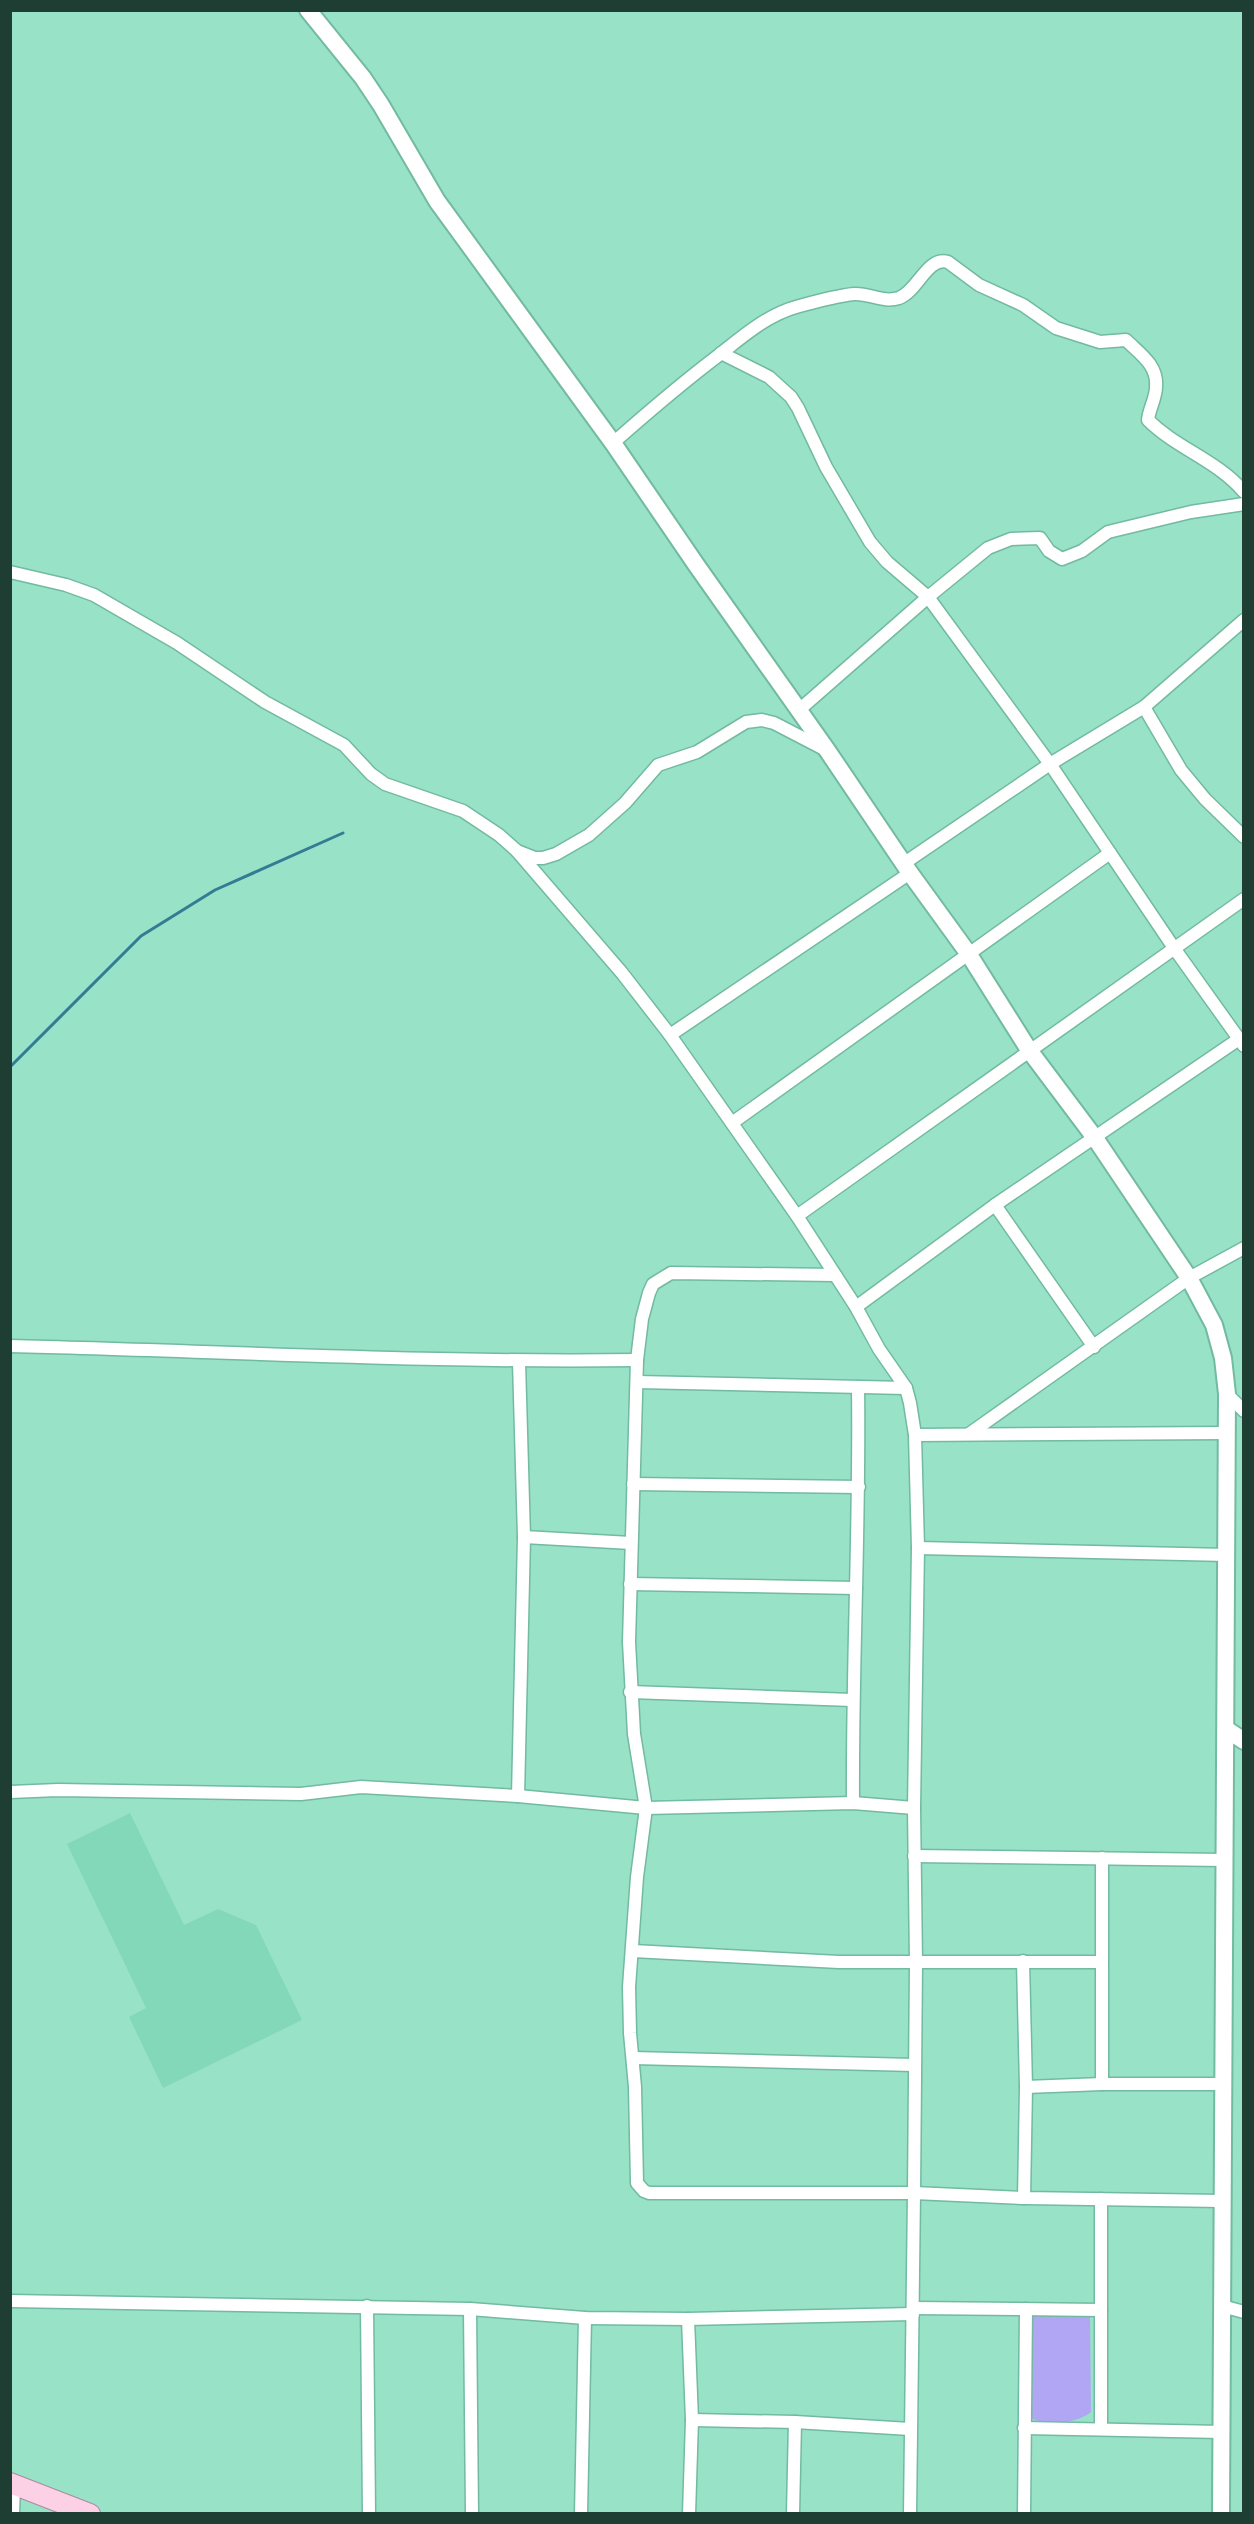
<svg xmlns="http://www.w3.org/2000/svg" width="1254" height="2524" font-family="'Nunito Sans',sans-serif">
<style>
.built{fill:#84d8ba}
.green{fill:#b0a6f4}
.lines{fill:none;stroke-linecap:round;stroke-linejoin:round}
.stream{stroke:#337c94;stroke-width:3}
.street-casing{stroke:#72baa1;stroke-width:15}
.secondary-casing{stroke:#72baa1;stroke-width:20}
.primary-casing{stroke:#ad8a9c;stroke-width:22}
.street{stroke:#fff;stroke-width:12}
.secondary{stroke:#fff;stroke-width:16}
.primary{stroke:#fcd1e5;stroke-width:20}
</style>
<rect width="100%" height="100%" fill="#98e2c7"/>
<path class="built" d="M130,1813L184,1925L218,1909L256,1925L302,2020L163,2088L129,2017L146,2008L67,1844Z"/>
<path class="green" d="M1033,2315L1090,2317L1091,2412C1078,2423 1047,2427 1031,2418Z"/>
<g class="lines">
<path class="stream" d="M10,1067L141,936L215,890L343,833"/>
<g class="street-casing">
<g id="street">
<path d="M721,353L769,377L791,397L798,408L826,467L870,542L887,562L928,597L1050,764L1174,948L1244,1046"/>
<path d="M613,443C647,413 682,383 719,355C742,337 767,315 796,307C814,302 835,296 854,294C870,293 883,303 899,298C918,291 927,256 948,262L979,285L1023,305L1056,328L1100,342L1126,340C1140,354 1158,365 1156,387C1156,398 1149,409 1148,420C1177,449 1217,460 1244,492"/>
<path d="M10,572L66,585L94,595L177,643L265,702L344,745L371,774L385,784L463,811L499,835L517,851L535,858H543L556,854L589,835L625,803L658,765L697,752L746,722L762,720L774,723L826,750"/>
<path d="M1144,707L1181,770L1205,799L1244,837"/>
<path d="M799,710L928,597L988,548L1011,539L1040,538L1049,551L1062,559L1082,551L1108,532L1191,512L1244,504"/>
<path d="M517,851L622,973L670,1035L797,1216L856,1307L879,1349L906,1388L910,1403L915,1435L918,1548L914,1808L916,1963L914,2193L910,2514"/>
<path d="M903,864L1050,764L1144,707L1244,620"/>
<path d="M670,1035L910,873"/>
<path d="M732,1123L1110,853"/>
<path d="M995,1205L1094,1347"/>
<path d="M797,1216L1244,899"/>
<path d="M835,1275L671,1273L653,1284L649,1293L642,1319L637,1360L629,1642L634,1734L646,1808L637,1877L629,1987L630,2033L635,2087L637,2183L644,2191L649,2193H914L1024,2198L1222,2201"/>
<path d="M856,1307L995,1205L1239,1039"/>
<path d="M10,1346C220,1351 428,1363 637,1360"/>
<path d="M637,1382L906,1388"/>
<path d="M1227,1394L1244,1411"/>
<path d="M969,1434L1189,1278L1244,1248"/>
<path d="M915,1435L1227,1433"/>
<path d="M633,1484L859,1487"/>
<path d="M524,1537L631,1543"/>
<path d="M918,1548L1227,1555"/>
<path d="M630,1584L856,1588"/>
<path d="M630,1692L852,1700"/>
<path d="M10,1792L58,1790L301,1794L361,1787L518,1796L646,1808L853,1803L914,1808"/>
<path d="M518,1796L524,1537L519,1362"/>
<path d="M853,1803C852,1665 860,1526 858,1387"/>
<path d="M914,1856L1224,1860"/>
<path d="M1102,1858V2084"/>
<path d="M633,1951L839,1962H1101"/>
<path d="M1023,1961L1026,2087L1024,2198"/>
<path d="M633,2058L914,2065"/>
<path d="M1026,2087L1102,2084H1224"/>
<path d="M1101,2199V2429"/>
<path d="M10,2301L470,2309L585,2318L688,2319L913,2314"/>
<path d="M367,2306L369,2514"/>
<path d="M1222,2306L1244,2312"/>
<path d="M913,2308L1101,2310"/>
<path d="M470,2309L472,2514"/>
<path d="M688,2319L692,2420L689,2514"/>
<path d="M692,2420L795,2422L910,2429"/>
<path d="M1024,2428L1222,2432"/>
<path d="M13,2514L14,2484"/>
<path d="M581,2514L585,2318"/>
<path d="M793,2514L795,2422"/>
<path d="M1024,2514L1026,2309"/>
</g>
</g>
<g class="secondary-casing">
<g id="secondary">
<path d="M308,10L363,78L381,105L437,201L613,443L697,566L827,750L910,873L968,953L1029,1050L1095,1138L1189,1278L1214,1325L1223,1358L1227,1394L1221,2514"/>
<path d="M1226,1729L1244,1741"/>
</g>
</g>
<g class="primary-casing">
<path id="primary" d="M10,2483L90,2514"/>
</g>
<use href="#street" class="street"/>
<use href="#secondary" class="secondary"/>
<use href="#primary" class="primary"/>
</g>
<rect width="1254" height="2524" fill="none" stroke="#1f3e33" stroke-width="24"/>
</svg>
